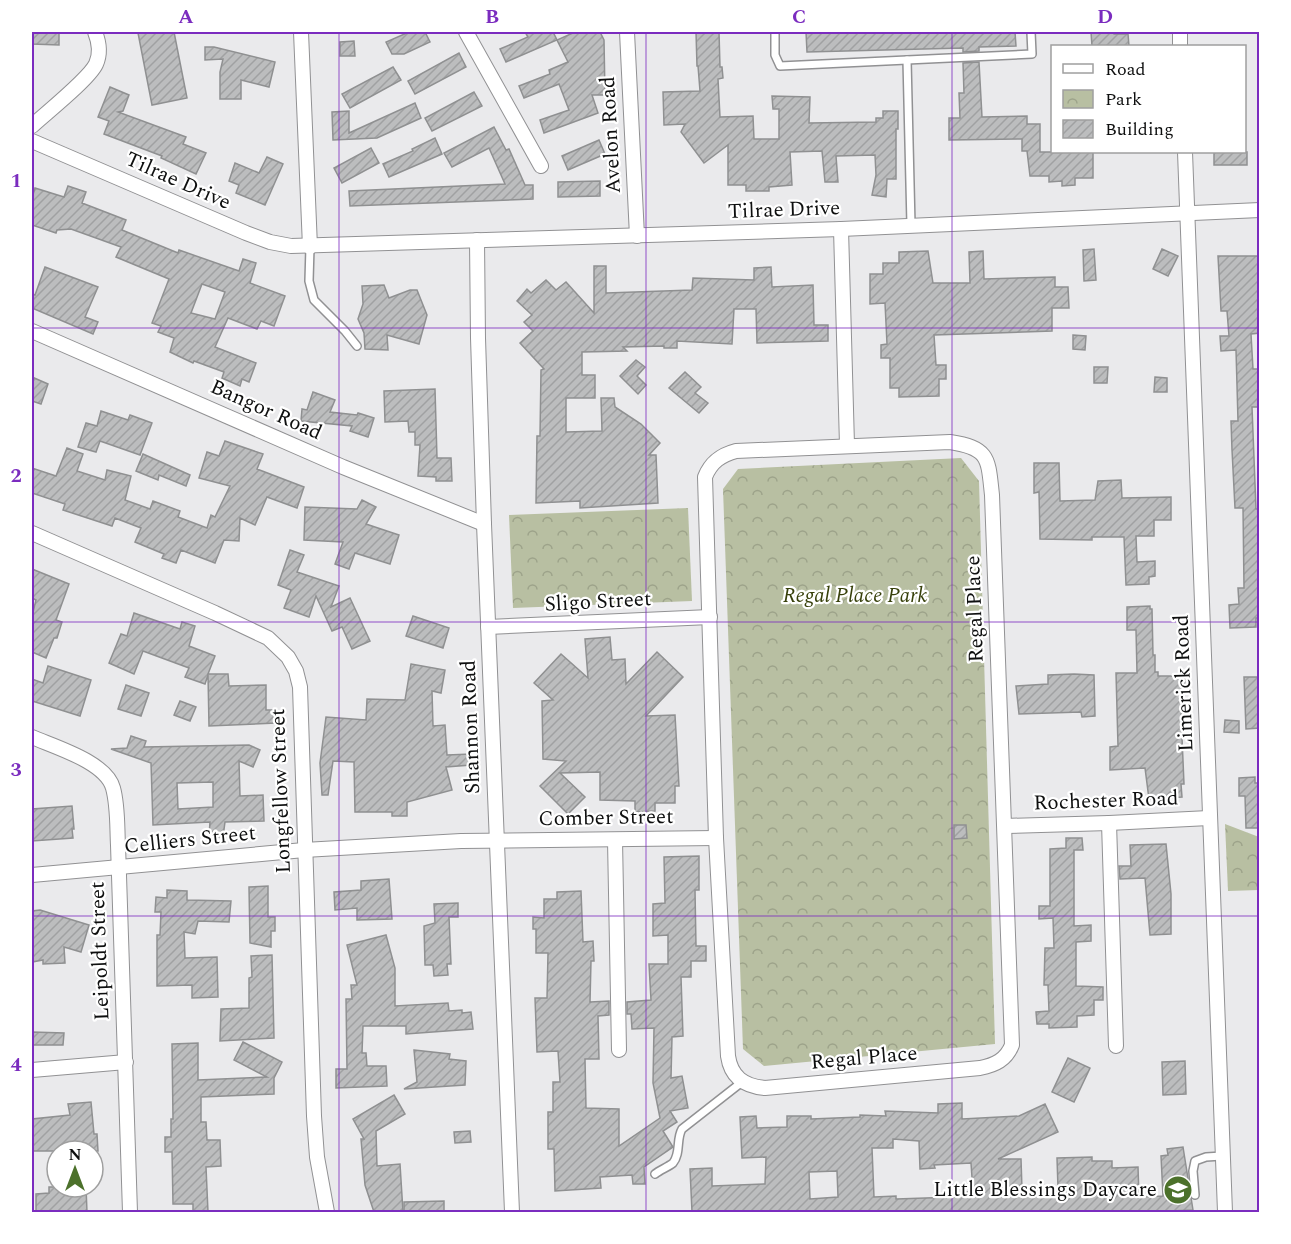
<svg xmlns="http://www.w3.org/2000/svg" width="1291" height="1244" font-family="Spectral,serif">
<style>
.park{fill:url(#park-crowns)}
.building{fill:url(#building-hatch);stroke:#8f9091;stroke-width:1.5;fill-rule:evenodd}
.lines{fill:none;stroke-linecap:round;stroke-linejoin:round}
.service-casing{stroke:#919193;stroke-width:10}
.minor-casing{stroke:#919193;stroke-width:16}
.service{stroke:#fff;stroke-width:7}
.minor{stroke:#fff;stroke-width:14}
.grid{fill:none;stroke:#7b2cbf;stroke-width:1.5;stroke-opacity:0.55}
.labels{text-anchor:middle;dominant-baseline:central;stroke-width:4.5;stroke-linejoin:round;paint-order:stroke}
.street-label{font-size:21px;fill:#0e0f0f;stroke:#fff}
.park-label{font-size:21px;font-style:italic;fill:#37400a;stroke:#fff}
.poi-label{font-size:21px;fill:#0e0f0f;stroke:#fff;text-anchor:end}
.neatline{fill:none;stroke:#7b2cbf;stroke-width:2}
.grid-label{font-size:20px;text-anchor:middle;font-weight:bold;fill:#7b2cbf}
</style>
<defs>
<pattern id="park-crowns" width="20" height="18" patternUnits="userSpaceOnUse" patternTransform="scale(1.5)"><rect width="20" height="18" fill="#b8bfa2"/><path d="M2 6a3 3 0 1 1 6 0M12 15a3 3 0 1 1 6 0" fill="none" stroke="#9da38a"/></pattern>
<pattern id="building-hatch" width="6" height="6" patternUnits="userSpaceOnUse" patternTransform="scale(1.5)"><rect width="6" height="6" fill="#bcbdbe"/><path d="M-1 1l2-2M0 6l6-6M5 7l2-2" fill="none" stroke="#a0a1a2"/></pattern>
</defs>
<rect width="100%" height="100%" fill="#eaeaec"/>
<g class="park">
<path d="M961,458L979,481L995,1044L764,1066L743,1049L723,489L738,469Z"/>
<path d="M688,508L692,601L513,608L509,515Z"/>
<path d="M1225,824L1259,837V890L1228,891Z"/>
</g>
<g class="building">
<path d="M32,32H59V45L32,44Z"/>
<path d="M174,32L187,98L152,105L138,33Z"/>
<path d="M409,32H425L430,42L404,54H392L386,42Z"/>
<path d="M525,32H553L557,40L506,62L500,49L528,37Z"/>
<path d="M575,32H600L604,40L605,95H592L598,113L544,133L540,120L569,110L559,84L524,98L519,86L550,74L549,70L568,62L557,40Z"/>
<path d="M696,32H719L720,67H722L723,78L718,79L720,117L753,116L754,139H779V109H773L772,96L810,97L809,123L876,122V118H883V111H898V129H896V179H887L886,197L872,195L876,175L875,155L836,156L838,182H825L822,151L790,152L792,185L769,187V191H746V185H728V145L704,163L681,132L685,124L664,125L663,92L700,91L698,66H697Z"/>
<path d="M806,32H1015L1016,46L979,47V51L963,52V48L807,52Z"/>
<path d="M1091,32H1113L1114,34H1128L1129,46H1092Z"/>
<path d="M354,41L355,56H340V42Z"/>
<path d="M205,47H214L275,62L269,87L241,80V99H220V72L223,59L205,60Z"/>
<path d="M459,53L466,67L415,94L408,81Z"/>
<path d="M979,62L982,117L1027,116V124H1040V152H1093V178H1075V185L1062,186V181L1049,182V176H1030L1027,151H1022V139L949,140V118H960L959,93H964L963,63Z"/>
<path d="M393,67L401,80L350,108L342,94Z"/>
<path d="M110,87L129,95L123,111L118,112L186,137L183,144L206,153L196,174L161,158L162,156L104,134L109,121L98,117Z"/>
<path d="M474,92L482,106L432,131L425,118Z"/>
<path d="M415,103L421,118L377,138L333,140L332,112L349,111V133Z"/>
<path d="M494,127L506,150L509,149L525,185H533V199L350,206L349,191L505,184L489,148L452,167L444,153Z"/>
<path d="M435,138L442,154L389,177L383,164L413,151L412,149Z"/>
<path d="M599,140L605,154L568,170L562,156Z"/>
<path d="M371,148L379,163L342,183L334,168Z"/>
<rect x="1214" y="152" width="33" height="13"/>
<path d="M267,157L283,164L265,205L236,193L239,185L229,181L235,163L259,173Z"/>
<path d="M600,181V196L558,197V182Z"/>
<path d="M68,186L86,192L82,203L126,220L122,230L178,253L179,250L239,271L243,259L256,263L250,283L285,296L274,326L261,321L257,329L228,318L215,347L256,363L249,382L242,379L240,386L222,378L224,372L194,361L193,363L170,352L174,338L158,332L161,326L152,323L169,279L116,257L121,247L71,229L57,230L56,233L32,225V198L35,188L64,197ZM202,284L225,292L215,319L191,313Z"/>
<path d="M1094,249L1096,280L1084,281L1083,250Z"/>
<path d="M1162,249L1178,256L1168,276L1153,269Z"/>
<path d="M928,251L933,283H970L969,252L983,251L984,279L1055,277V287H1068L1069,308H1052V331L934,335L936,365H946V379H939V396L899,397V388H890V358H881V345L887,344L885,303L870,304V274H883V263H899V252Z"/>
<path d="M1218,256H1260V333L1251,334L1253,369H1259L1260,387V407H1252L1256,509H1260V618H1256V627L1230,628L1229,605L1239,604L1238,588H1244L1243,508H1235L1232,450L1231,421H1238L1236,350L1221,351L1220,336H1229L1227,311H1221Z"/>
<path d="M594,266H606V293L692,290L693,278L754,280V268L771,267L772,287L813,285L814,325H828V341L757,343L756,309H734L732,344L677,341V348H664V346L623,347L627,351L582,352V375H595V398H566V432L602,431L601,398H614L615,407L641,424L660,443L649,455H656L658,503L580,508V501L536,503L537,436H540L541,370L544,369L520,343L533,331L524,322L532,315L517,301L527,289L531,293L546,280L556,290L566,282L594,313Z"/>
<path d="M45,267L98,287L85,317L98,322L93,334L32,308V294L35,295Z"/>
<path d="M384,285L389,298L410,290H417L427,315L419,344L387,335L388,350L365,349L364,333L358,319L363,304L362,286Z"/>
<path d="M1073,335L1086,336L1085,350L1073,349Z"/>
<path d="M636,360L645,367L637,376L646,385L638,394L620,376Z"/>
<path d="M1094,367H1108L1107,383H1094Z"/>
<path d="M685,372L701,387L695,393L708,403L699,413L669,388Z"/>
<path d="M32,377L48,384L41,404L32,401Z"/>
<path d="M1155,377L1167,378V392H1154Z"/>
<path d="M435,389L437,458H451L452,481H436V477L418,476L420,445H415V432H409L408,421L385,422L384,391Z"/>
<path d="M313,392L335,400L330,412L357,415L358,413L374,418L368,437L350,431L352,426L301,421L302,409L307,410Z"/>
<path d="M101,411L128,420L130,415L152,423L140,455L100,441L96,452L78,447L86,423L97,426Z"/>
<path d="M225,441L263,454L257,469L304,487L297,508L267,497L255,525L240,518L239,541L224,540L215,563L181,550L176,563L162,558L164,554L135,542L141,528L115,518L112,526L63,510L65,504L32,493V468L56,476L67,448L83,454L77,471L105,480L107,470L131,476L125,500L150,509L153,501L180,511L178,517L207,528L211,515L215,517L230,486L199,478L207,452L219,456Z"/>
<path d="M143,454L190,475L186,486L159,475L158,480L136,471Z"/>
<path d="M1034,463H1059L1060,501L1095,500L1098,481L1121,480L1122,498L1171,497V520H1154V536H1136L1137,562L1155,561V576L1149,577V584L1126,585L1124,537H1092V540L1040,539L1039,492L1034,493Z"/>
<path d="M362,500L376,507L366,524L399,535L390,564L355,553L349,569L335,564L343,542L304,540L305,507L357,509Z"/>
<path d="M290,550L304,555L297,572L339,586L331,607L350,598L370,641L352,649L342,627L332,631L316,596L309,617L284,608L291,590L278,585Z"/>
<path d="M32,569L69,584L56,620L62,622L57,638H54L46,658L32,652V616L36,600L32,598Z"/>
<path d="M1150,606V609H1152L1153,655H1155V672H1158V676H1185L1184,699H1189V714H1181L1184,784H1181L1182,797L1149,799L1145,768L1110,770V747L1118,746L1116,673H1137L1136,630H1127V607Z"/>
<path d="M134,613L180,629L182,622L195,626L189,646L215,656L208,674H228L229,686L266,685V710H276V723L209,726L208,675L205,684L185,677L189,668L143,651L134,674L109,663L121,634L127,636Z"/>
<path d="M413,616L449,628L443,648L406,636Z"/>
<path d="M610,637L612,660L625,659L626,684L657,652L683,677L646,716L675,715L679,786H675V803H655V811L635,812V801L600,800V772L560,773L585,797L568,814L540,786L566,761L543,759L542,701L553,700L534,683L561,654L588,678L585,639Z"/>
<path d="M411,664L445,670L441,693L432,691L433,726L445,725L447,755L471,754V765L446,767L452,790L407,802V816H392V812H355L354,762L333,761L328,795H322L320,763L326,717L366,720L367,699L405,700Z"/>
<path d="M48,666L91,680L80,716L32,701V679L43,683Z"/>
<path d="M1074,674L1094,675L1095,716L1082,717L1081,712L1019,714L1016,686L1048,684V675Z"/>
<path d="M1244,677H1260V728L1246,729Z"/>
<path d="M126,685L149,693L141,716L118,709Z"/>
<path d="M180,701L196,707L190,721L174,715Z"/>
<path d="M1225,720L1239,721V733L1224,732Z"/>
<path d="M131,736L146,741L144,747L249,745L260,750L253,767L239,761L240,796L263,795L264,821L225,822L223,837L209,836L210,822L153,825L151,763L111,749L127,748ZM213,782V807L178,809L177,783Z"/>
<path d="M1255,777V783H1260V828H1246L1245,796H1239V778Z"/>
<path d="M72,806L74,829H72L73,838L32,841V809Z"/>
<path d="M954,825H966L967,838L954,839Z"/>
<path d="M1066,838H1082L1083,850H1074V926L1091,925V941L1076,942V986L1103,987V1000H1094V1015L1077,1016V1027L1049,1028V1024H1037L1036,1012L1049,1011L1048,985H1044L1045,948H1054L1053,918L1039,919V906H1050V849L1066,848Z"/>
<path d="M1166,844L1171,894V934L1150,935L1145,878L1120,879L1119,866H1131L1130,845Z"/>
<path d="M699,856V890H695L696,946H706V961H691V977H681L683,1036L672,1037L671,1078L682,1076L688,1108L670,1111L677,1122L663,1131L673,1147L644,1167L645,1184H633L632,1175L600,1177L601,1188L555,1191L554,1149H548V1112H553V1082H560L558,1051L537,1052L535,998H547L548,953H536V929H533V917L544,918V899H557V892L581,891L583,942L593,941L594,961H591L590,1002L609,1001V1015L598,1016L599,1059H585L586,1108L619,1109V1146L660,1118L653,1083L654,1028L632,1029L631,1014H627V1002L651,1000L649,964H668V935L653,936V904L665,903L664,857Z"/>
<path d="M389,879L392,919L357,920V908L335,910L334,892L361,890V881Z"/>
<path d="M268,886V917H275V931H271V947L250,943L249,887Z"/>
<path d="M167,890L187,891V900L231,901L229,922L198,921L195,934L184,932L185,958L217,957L218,997L192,998V985L157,986V935H160L161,912H155L156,897L167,898Z"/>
<path d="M458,903V917H449L451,964H447L448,975L434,976L433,965H425L424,926L435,923L434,904Z"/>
<path d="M40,910L89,925L81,952L64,947L65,963L43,964V960L32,962V911Z"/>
<path d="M386,935L395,968V1006L448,1003L449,1011L462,1010V1013L471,1012L473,1029L406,1034V1026H363L362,1053H366L367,1066H386L387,1086L336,1088V1069H347L346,999H352L351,985H357L347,945Z"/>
<path d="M272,955L274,1038L220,1041L221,1009L249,1008V978L252,977L251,956Z"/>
<path d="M32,1032L64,1033L63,1045H32Z"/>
<path d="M243,1042L282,1062L274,1078V1094L201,1097V1122H206L207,1140H220L221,1166L206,1167L208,1212H193V1204H173L172,1152H165V1137H171V1119H173L172,1044L198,1043V1080L267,1077L234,1060Z"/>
<path d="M414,1050L450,1054L449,1059L466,1061L465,1085L404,1089L417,1082Z"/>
<path d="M1068,1058L1090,1068L1074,1102L1052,1092Z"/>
<path d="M1185,1061L1186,1094L1163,1095L1162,1062Z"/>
<path d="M394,1095L405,1114L376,1131L377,1166L400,1164L403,1212H374L365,1185L361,1139H364L353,1119Z"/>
<path d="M91,1102L94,1134H97L98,1151H32V1119L70,1115L68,1104Z"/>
<path d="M962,1103V1119L1019,1116L1045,1104L1058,1132L998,1159H1021L1022,1189L1058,1188L1057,1158L1092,1157V1161H1112V1168L1138,1167L1139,1197L1163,1196L1161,1156L1168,1155L1167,1149L1183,1147L1193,1210L1147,1212H692L690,1169L712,1168V1186L765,1184L766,1157L742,1158L740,1117L756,1116L757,1128L787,1127V1116H811V1119L860,1117V1115L886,1116L885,1111L938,1113V1104ZM893,1139L919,1141L920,1169L935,1168L934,1165L971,1163L973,1192H965V1195H955V1197L896,1199V1196L874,1197L872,1148H893ZM837,1171L838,1197L810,1199L809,1172Z"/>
<path d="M470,1131L471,1142L455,1143L454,1132Z"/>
<path d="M49,1187H86L87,1212H36V1194L49,1193Z"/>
<path d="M444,1201V1212H404V1202Z"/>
</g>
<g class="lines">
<g class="service-casing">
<g id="service">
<path d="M775,32V55L780,66L1032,54L1031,32"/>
<path d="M907,60L911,225"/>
<path d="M310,247L309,281L314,300L345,331L357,346"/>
<path d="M655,1174C660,1170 668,1167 673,1163C681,1153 676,1139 682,1129L742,1082"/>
<path d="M1195,1195L1193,1171L1195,1161L1206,1157L1222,1156"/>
</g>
</g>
<g class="minor-casing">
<g id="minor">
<path d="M301,32L310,247"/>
<path d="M466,32L541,166"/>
<path d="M627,32L637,236"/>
<path d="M1180,32V46"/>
<path d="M32,126C46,113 89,79 96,64C101,53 99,42 95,32"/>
<path d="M32,141L246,233L270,242L291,246L841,229L1260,210"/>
<path d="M1185,152C1200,505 1210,859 1225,1212"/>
<path d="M841,229L847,445"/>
<path d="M477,240L478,338L484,524L512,1212"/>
<path d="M32,331L343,467L484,524"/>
<path d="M950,442C990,448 988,459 992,495L1012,1045C1006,1060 995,1065 980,1068L765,1088C744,1086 731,1077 728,1056L716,838L705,477C711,462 721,455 736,451Z"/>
<path d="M32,533L215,613L268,638L288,657L296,671L300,687L314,1116L317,1157L327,1212"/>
<path d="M488,627L710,617"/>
<path d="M32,737C55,747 106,762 113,788C118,806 117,827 118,845L130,1212"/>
<path d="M1109,823L1116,1046"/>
<path d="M1005,826L1109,823L1209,818"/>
<path d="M615,840L619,1050"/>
<path d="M32,875L304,850L461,841L716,838"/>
<path d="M32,1070L126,1062"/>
</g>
</g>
<use href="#service" class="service"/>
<use href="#minor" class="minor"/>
</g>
<path class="grid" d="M339,32V1212M646,32V1212M952,32V1212M32,328H1260M32,622H1260M32,916H1260"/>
<defs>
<g id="school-disc" transform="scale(1.5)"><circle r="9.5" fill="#4c712b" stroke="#fff"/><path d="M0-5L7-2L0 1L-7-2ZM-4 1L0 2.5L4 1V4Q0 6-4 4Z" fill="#fff"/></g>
</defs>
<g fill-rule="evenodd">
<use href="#school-disc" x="1178" y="1190"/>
</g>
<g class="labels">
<g class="street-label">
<text transform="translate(611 135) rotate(-93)">Avelon Road</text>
<text transform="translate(178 181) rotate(24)">Tilrae Drive</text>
<text transform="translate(784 210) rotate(-2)">Tilrae Drive</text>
<text transform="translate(266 410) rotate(24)">Bangor Road</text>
<text transform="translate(598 602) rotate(-3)">Sligo Street</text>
<text transform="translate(975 609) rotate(-92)">Regal Place</text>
<text transform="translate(1184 683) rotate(-92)">Limerick Road</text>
<text transform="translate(471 727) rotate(-92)">Shannon Road</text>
<text transform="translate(281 791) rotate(-92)">Longfellow Street</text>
<text transform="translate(1106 801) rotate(-2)">Rochester Road</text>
<text transform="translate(606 818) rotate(-1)">Comber Street</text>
<text transform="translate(190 840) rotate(-6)">Celliers Street</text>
<text transform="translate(100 951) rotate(-92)">Leipoldt Street</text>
<text transform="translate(864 1058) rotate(-5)">Regal Place</text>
</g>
<g class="park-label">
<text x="855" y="596">Regal Place Park</text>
</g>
<g class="poi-label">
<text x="1157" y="1190">Little Blessings Daycare</text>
</g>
</g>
<rect width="1291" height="1244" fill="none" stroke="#ffffff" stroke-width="66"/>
<rect x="1051" y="45" width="195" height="108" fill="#ffffff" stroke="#9f9f9f" stroke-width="1.5"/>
<rect x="1063" y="64" width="30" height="9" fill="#ffffff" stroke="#9f9f9f" stroke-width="1.5"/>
<text x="1105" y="75" font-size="18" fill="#0e0f0f">Road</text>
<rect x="1063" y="90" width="30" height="18" fill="url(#park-crowns)" stroke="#9f9f9f" stroke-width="1.5"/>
<text x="1105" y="105" font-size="18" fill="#0e0f0f">Park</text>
<rect x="1063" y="120" width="30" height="18" fill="url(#building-hatch)" stroke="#9f9f9f" stroke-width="1.5"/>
<text x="1105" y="135" font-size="18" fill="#0e0f0f">Building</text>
<g transform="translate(75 1169)"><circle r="28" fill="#ffffff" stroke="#9f9f9f" stroke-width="1.5"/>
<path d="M0-4.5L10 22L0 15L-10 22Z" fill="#4c712b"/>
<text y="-9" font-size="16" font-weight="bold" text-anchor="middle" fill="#0e0f0f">N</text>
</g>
<rect x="33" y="33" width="1225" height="1178" class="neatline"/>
<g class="grid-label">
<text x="186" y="23">A</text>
<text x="492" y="23">B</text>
<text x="799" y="23">C</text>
<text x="1105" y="23">D</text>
<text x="16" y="187">1</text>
<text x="16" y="482">2</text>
<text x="16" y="776">3</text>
<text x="16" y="1071">4</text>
</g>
</svg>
